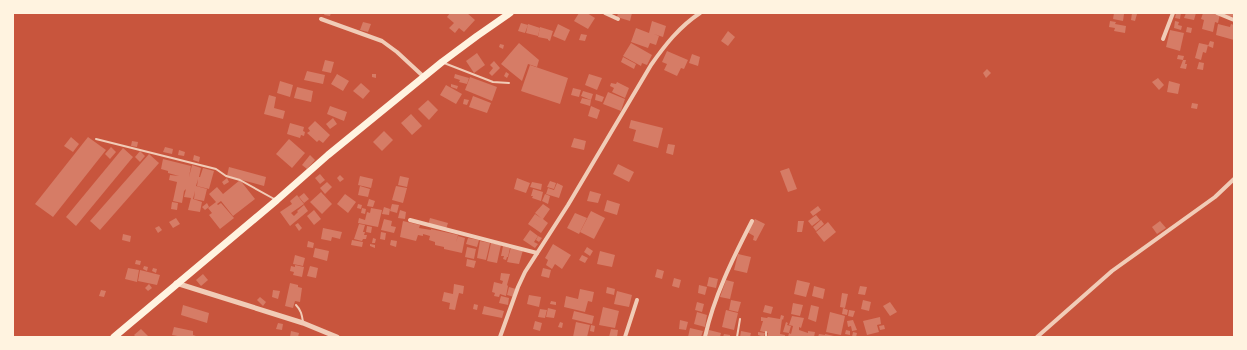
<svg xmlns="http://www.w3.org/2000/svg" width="1247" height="350" font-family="'Space Grotesk',sans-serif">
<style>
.building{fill:#d67c66}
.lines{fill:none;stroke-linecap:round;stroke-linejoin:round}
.service{stroke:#f1ccb7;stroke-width:2}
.minor{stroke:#f1ccb7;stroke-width:4}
.tertiary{stroke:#f1ccb7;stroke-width:5}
.trunk{stroke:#fff3e0;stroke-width:7}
</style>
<rect width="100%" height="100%" fill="#c8553d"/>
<g class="building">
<path d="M325,13H331L330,16L324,15Z"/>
<path d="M450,13H467L475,20L464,32L459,28L455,33L449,28L454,23L447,17Z"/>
<path d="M579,13H587L595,18L588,29L574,21Z"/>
<path d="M618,13H632L630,21L617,17Z"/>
<path d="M1114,13L1124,14L1123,21L1113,19Z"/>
<path d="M1132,13L1137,14L1135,21L1131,20Z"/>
<path d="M1176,13H1181L1180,19L1175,18Z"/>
<path d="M1186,13H1196L1194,20L1184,18Z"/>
<path d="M1203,13L1220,14L1218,23L1215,22L1213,32L1202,29L1204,20L1201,19Z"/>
<path d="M1223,13H1234V17L1223,15Z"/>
<path d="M652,21L666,26L663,37L654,34L659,36L656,45L650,43L648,48L631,42L636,28L649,33Z"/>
<path d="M1110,21L1116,22L1115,24L1126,26L1125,33L1114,31L1115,28L1109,27Z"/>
<path d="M1175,21L1179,22L1178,25L1182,26L1181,30L1174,28Z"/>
<path d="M363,22L371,24L368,32L360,30Z"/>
<path d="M521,23L528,25L525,33L518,31Z"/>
<path d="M528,24L540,28L538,36L526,33Z"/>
<path d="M558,24L570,30L565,41L553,36Z"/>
<path d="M1218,24L1230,27L1231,24L1234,25V40L1216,35Z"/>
<path d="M540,27L553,31L550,41L548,40V39L538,37Z"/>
<path d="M1187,27L1192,28L1191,33L1186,32Z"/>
<path d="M1170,30L1184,33L1180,51L1166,47Z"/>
<path d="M728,31L735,37L728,46L721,41Z"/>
<path d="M581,34L587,35L585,41L579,40Z"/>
<path d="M1210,41L1214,42L1213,48L1208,46Z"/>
<path d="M519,43L539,60L537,67L528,64L522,81L501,64Z"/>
<path d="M631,43L652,55L647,65L642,63L641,66L623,56Z"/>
<path d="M1199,43L1208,45L1206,53L1203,52L1201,60L1195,58Z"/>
<path d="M500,44L504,45L503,49L499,47Z"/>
<path d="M667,51L688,60L684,69L681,68L677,76L664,70L667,64L662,62Z"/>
<path d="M477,53L485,65L474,73L466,61Z"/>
<path d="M692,54L700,57L698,66L689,63Z"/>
<path d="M1178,55L1184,56L1183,60L1177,59Z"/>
<path d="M623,57L636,64L634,69L621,62Z"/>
<path d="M325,60L334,62L331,73L322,71Z"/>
<path d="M1183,60H1186L1185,64H1187L1186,69L1180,68Z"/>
<path d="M494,61L500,68L492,76L489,73L493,68L490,65Z"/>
<path d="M1199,62L1204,63L1203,70L1197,69Z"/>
<path d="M530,65L568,78L560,104L521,91Z"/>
<path d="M987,69L991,73L986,78L983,73Z"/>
<path d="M307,71L325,75L323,84L304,80Z"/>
<path d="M506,72L509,74L507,78L504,76Z"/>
<path d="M337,74L349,81L343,91L331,84Z"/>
<path d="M372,74H376V78L372,77Z"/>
<path d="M455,74L469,78L467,84L459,82L460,80L454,78Z"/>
<path d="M589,74L602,78L597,90L585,85Z"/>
<path d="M470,77L497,87L492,101L465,90Z"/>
<path d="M1158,78L1164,85L1159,90L1152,82Z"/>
<path d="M280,81L293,85L290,97L277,93Z"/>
<path d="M1169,81L1180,84L1178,94L1167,92Z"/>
<path d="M617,82L629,88L625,98L612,92L614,88L610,86L611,83L616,84Z"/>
<path d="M361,83L370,91L363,99L353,91Z"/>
<path d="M451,84L458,86L457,89L451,87Z"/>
<path d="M446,85L462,94L456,104L440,95Z"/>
<path d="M297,87L313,91L311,102L294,98Z"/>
<path d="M573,88L581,90L579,97L571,95Z"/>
<path d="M583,91L593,94L591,100L581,96Z"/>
<path d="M608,92L625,99L621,111L603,104Z"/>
<path d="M596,94L604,97L602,102L595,100Z"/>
<path d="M269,95L276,97L274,108L285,111L283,119L264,114Z"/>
<path d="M473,96L491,103L487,113L469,107Z"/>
<path d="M582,98L591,100L590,106L580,103Z"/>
<path d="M464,99L469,100L467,105L463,104Z"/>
<path d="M428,100L438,110L429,120L418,109Z"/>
<path d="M1192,103L1198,104L1197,109L1191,108Z"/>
<path d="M330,106L347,112L344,121L327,114Z"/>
<path d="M591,106L600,110L597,119L588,116Z"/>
<path d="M411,114L422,126L412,135L401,123Z"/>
<path d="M333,118L337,124L330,129L326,124Z"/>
<path d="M631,120L663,128L658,148L633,141L636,130L629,128Z"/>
<path d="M315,121L330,135L323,143L319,140L317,142L307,133L310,131L308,128Z"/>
<path d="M290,123L304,127L303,131L305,132L304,136L301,135L300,138L287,134Z"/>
<path d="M384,131L393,140L382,151L373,142Z"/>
<path d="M71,137L79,144L73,152L64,146Z"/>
<path d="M88,137L106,150L53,217L35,204Z"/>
<path d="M574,138L586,141L584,150L571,147Z"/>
<path d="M289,139L305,153L292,168L276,154Z"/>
<path d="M132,141L138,142L137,147L131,146Z"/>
<path d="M668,144L675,145L673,155L666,153Z"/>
<path d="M111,147L116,152L110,159L105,154Z"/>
<path d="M165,147L173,149L172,154L163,152Z"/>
<path d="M123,148L133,157L76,226L66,217Z"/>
<path d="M179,150L185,152L184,156L178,155Z"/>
<path d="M140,151L145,156L140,162L135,157Z"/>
<path d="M149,154L159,163L100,230L90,221Z"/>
<path d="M194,155L200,157L199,162L193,160Z"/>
<path d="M310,155L315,160L307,169L302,165Z"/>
<path d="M163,159L191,166L189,177L192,165L201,168L199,177H200L203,168L214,171L209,189L197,186L198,179L196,186L207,189L204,201L194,199L195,191L193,199L202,202L200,212L188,210L191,198L184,197L186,189L184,191L182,203L173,201L177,182L169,180L170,175L179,176L168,173V171L161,169Z"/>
<path d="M618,164L634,172L629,182L613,174Z"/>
<path d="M229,167L266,177L264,186L227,176Z"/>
<path d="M789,168L797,189L788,192L780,171Z"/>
<path d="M320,174L325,180L320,184L315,178Z"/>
<path d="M340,175L344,179L340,182L337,178Z"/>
<path d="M360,176L373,179L371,188L358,185Z"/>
<path d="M400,176L409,178L407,187L398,185Z"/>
<path d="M227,178L229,182L224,185L222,182Z"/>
<path d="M517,178L530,183L526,193L514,189Z"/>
<path d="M240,180L255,199L233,216L221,201L217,204L218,205L221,203L234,218L220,229L209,215L212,213L208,208L216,202L209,194L217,187L223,194Z"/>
<path d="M550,181L556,183L554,189L547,187Z"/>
<path d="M327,182L332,187L325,194L320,188Z"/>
<path d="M532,182L542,184L541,190L530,187Z"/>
<path d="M557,183L563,186L559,198L546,194L548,188L554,190Z"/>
<path d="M360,186L370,189L368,197L358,195Z"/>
<path d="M396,186L407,188L403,203L392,200Z"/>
<path d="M533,189L543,192L541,201L532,198L533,196H531Z"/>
<path d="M590,191L601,194L598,203L587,201Z"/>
<path d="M321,192L332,204L322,214L310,202Z"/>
<path d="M304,193L309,199L304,203L299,197Z"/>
<path d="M345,194L356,202L348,213L337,204Z"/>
<path d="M545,194L550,196L548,204L542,201Z"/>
<path d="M297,195L304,204L291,213L294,216L298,212L297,211L304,205L308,211L290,226L280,212L292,204L290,201Z"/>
<path d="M369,199L375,201L373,207L367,206Z"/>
<path d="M607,200L620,204L617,215L604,211Z"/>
<path d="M172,202L178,203L177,210L171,209Z"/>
<path d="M207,203L209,207L205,210L202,207Z"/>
<path d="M358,204L362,205L361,209L357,208Z"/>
<path d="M392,204L399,205L397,213L390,211Z"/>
<path d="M543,204L550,209L543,219L548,223L541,233L528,224L535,214L541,218L535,213Z"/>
<path d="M818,206L821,210L813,216L810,212Z"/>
<path d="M384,207L390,209L389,215L382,214Z"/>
<path d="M362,208L366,209L365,214L361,213Z"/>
<path d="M371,208L382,210L378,227L358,223L359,218L365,220L367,212L370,213Z"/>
<path d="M314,210L321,219L314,225L307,216Z"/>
<path d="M400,210L406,212L405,219L398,218Z"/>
<path d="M591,211L605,218L594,239L580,232Z"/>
<path d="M575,213L587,218L579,234L567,228Z"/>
<path d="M816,215L820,220L812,226L808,221Z"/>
<path d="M176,218L180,224L173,228L169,222Z"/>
<path d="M430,218L448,223L446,229L428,225Z"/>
<path d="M384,219L392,221L391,226L396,227L394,233L381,230Z"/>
<path d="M755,219L765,224L756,241L753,240L754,236L747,232Z"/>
<path d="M821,220L824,224L816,231L813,227Z"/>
<path d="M403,221L420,225L419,228L431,230V229L458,235L456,242L458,236L465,238L462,253L444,249V247L435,245V242L429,240L430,236L423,234V236L418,235L416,241L400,237Z"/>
<path d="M798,221H804L802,232H797Z"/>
<path d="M1160,221L1166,228L1157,234L1152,227Z"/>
<path d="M828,222L836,232L824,242L816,232Z"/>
<path d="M298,223L302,228L299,231L295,225Z"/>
<path d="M359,224L365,225L363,232H365L364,235H367L366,239H363L362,241L354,239Z"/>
<path d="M159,226L162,230L158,233L155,228Z"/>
<path d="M367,226L372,227L371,233L366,232Z"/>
<path d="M323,228L342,232L340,239L332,237L331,241L321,239Z"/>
<path d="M530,230L538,236L534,242L538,244L535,248L523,240Z"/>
<path d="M381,232L386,233L385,240L380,239Z"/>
<path d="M123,234L131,236L130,242L122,240Z"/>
<path d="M538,236L542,238L539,242L536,240Z"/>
<path d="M373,238L376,239L375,243H372Z"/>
<path d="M468,238L479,240L477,247L466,244Z"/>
<path d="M352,240L363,242L362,247L351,245Z"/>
<path d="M391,240L397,241L396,247L390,245Z"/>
<path d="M308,241L314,243L313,248L307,247Z"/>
<path d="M480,241L490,243L486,260L477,258Z"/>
<path d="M491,243L501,245L497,263L487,261Z"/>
<path d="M370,244L375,245V248L370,246Z"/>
<path d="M553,244L571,255L562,269L555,264L552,269L546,265L548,260L545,258Z"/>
<path d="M503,246L510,248L508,257H507L506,260L503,259L504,256H501Z"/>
<path d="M467,247L476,249L474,259L465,257Z"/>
<path d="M511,247L523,250L519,264L507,262Z"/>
<path d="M587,247L593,251L590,256L584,252Z"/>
<path d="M315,248L329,251L327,261L313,257Z"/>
<path d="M600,251L615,255L612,267L597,264Z"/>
<path d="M738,254L751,257L747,273L734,270Z"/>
<path d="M295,255L305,258L303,266L293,264Z"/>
<path d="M582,255L588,258L585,263L579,260Z"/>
<path d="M467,259L476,261L474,268L466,266Z"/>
<path d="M136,260L141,261L140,265L135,264Z"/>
<path d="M295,265L304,267L302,277L293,275L294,272L290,271L291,266L295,267Z"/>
<path d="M144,266L148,267L147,271L143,269Z"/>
<path d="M310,266L318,268L316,278L307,276Z"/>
<path d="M128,268L139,270L137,282L125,279Z"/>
<path d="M153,268L157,269L156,273L152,271Z"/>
<path d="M543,268L551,270L549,278L541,276Z"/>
<path d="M657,269L664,271L662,279L655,277Z"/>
<path d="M140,270L160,275L157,285L138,281Z"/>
<path d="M501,273L510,274L507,285L508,286L506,296L500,294L499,297L494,296L495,293L492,292L494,282L502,284L503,281L500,280Z"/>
<path d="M203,274L208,280L201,286L196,280Z"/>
<path d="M709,277L718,279L716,288L707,286Z"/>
<path d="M674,278L681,280L679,288L672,286Z"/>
<path d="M726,280L734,282L730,299L720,297Z"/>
<path d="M797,280L810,283L806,297L794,294Z"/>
<path d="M290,283L298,285V287L302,288L300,302L295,301L293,308L285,306Z"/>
<path d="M149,284L152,288L148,291L145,288Z"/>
<path d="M454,284L464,286L463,294L459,293L457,301L451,299L457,301L455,310L449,309L450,303L442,301L444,292L453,294Z"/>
<path d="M699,285L707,287L705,295L698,293Z"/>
<path d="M814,286L825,289L823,299L812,296Z"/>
<path d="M860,286L867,287L865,295L858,294Z"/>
<path d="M509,287L516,289L514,297L507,295Z"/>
<path d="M607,287L615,289L614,295L606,293Z"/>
<path d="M580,289L594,292L592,302L588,301L585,312L564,307L566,296L578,299Z"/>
<path d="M101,290L106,291L104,297L99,296Z"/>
<path d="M273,290L280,291L278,299L272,297Z"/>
<path d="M617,291L632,295L629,307L614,304Z"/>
<path d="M842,293L848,294L845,308L840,307Z"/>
<path d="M529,295L541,297L539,307L527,304Z"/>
<path d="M501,296L509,298L508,305L499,303Z"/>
<path d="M260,297L266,302L263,306L257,300Z"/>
<path d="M731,300L741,302L738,312L729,310Z"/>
<path d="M863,300L871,302L869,311L861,309Z"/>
<path d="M551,301L556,302V305L550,304Z"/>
<path d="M697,302L704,304L702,312L695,310Z"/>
<path d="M890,302L897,312L890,316L883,306Z"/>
<path d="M793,303L803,305L800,316L791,314Z"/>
<path d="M474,304L478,305L477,310L473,309Z"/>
<path d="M183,305L209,313L207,323L181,315Z"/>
<path d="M765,305L773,307L771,314L763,312Z"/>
<path d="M811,305L819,307L816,322L808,319Z"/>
<path d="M484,306L504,311L502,318L482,314Z"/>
<path d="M603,307L619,311L615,328L599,325Z"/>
<path d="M548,308L556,310L554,318L546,317Z"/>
<path d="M843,308L848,310L847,315L842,314Z"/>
<path d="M540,309L547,310L545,318L538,317Z"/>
<path d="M726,310L738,313L734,330L722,327Z"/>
<path d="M849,310L855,311L853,317L848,316Z"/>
<path d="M574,311L594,316L592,324L572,319Z"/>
<path d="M697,312L707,315L705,327L694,324Z"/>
<path d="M830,312L845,316L841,335L826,332Z"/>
<path d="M781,315L784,316L783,320L782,319L780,334L785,335V337H767L768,333L760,331L763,321H761V317L767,318L768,317L780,319Z"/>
<path d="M792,316L804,318L801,328L799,327V330L808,333V331L815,332L814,337H788L789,333L791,334L793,326L789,325Z"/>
<path d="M880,317L881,324L877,325L879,332L867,335L863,321Z"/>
<path d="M680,320L688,322L686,330L679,329Z"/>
<path d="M853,320L857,330L852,331L851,326L848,327L847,321Z"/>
<path d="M535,321L542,323L540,331L533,329Z"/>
<path d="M560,322L563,323L562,328L558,327Z"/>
<path d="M576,322L590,325L587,337H573Z"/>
<path d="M786,322L788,323L787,325L791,326L789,333L783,332Z"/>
<path d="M278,323L283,324L282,330L276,329Z"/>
<path d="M591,325L595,326L594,332L590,331Z"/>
<path d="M884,325L885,329L880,330L879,326Z"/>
<path d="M174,327L193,331V335L199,337H183L172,335Z"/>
<path d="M690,328L703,331L701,337H688Z"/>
<path d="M141,329L148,336L147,337H136L134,335Z"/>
<path d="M611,329L618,330L617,337H609Z"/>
<path d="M709,330L721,333L720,337H707Z"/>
<path d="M846,330L850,331V335L845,334Z"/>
<path d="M291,331L299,333L298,337H290Z"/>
<path d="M741,331L751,333L750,337H740Z"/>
<path d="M758,332L765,333L764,337L758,335Z"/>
<path d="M853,332L857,333L856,337H852Z"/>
<path d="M724,334L730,335V337H723Z"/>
<path d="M819,334L825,335V334L834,336V337H818Z"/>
</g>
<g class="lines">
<g class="service">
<path d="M444,63L493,82L509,83"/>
<path d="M96,139L216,169L226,176L240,180L276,200"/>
<path d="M296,305C301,310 302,315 303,322"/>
<path d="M737,337L740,319"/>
<path d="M766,337V332"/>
</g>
<g class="minor">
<path d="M605,13L618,19"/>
<path d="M1217,13L1234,20"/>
<path d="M321,19L382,41L397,52L424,77"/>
<path d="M1163,39L1173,13"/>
<path d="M410,220L537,253"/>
<path d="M500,337L518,287L525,272L568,205L651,65C665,45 679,27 700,13"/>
<path d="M625,337L637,300"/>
<path d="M705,337C714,296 733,258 752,221"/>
<path d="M1037,337L1112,271L1215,197L1234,179"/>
</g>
<path class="tertiary" d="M176,283L303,323L337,337"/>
<path class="trunk" d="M114,337L277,200L328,155L442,62L477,36L510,13"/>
</g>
<rect width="1247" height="350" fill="none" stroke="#fff3e0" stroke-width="28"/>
</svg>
